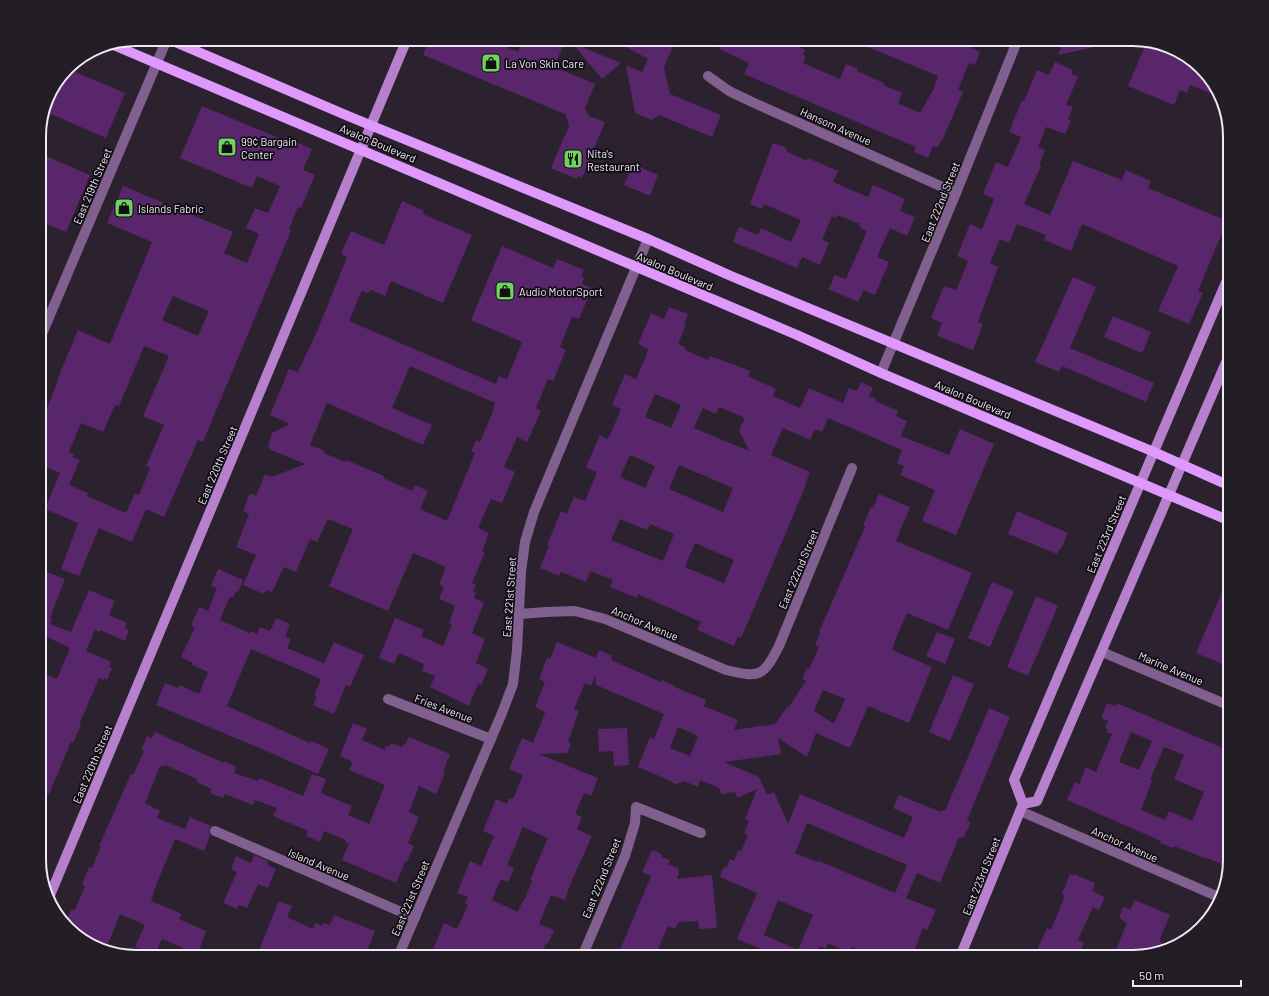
<svg xmlns="http://www.w3.org/2000/svg" width="1269" height="996" font-family="Barlow,sans-serif">
<style>
.building{fill:#59266b;fill-rule:evenodd}
.lines{fill:none;stroke-linecap:round;stroke-linejoin:round}
.street{stroke:#81608f;stroke-width:10}
.secondary{stroke:#b680cc;stroke-width:10}
.primary{stroke:#df98fc;stroke-width:10}
.labels{text-anchor:middle;dominant-baseline:central;stroke-width:3.5;stroke-linejoin:round;paint-order:stroke}
.poi-label{font-size:11px;fill:#f1eaf4;stroke:#110c13;text-anchor:start}
.street-label{font-size:11px;fill:#f1eaf4;stroke:#110c13}
.rim{fill:none;stroke:#f1eaf4;stroke-width:2}
</style>
<rect width="100%" height="100%" fill="#2b212f"/>
<g class="building">
<path d="M429,39H488L518,52L523,39H566L554,67L595,84L585,108L589,116L605,122L582,178L578,176L577,179L551,168L569,126L565,114L423,55Z"/>
<path d="M611,39H676L664,67L670,94L721,115L712,137L659,115L652,120L635,113L626,65L642,72L648,59Z"/>
<path d="M724,39H780L805,50L803,55L806,56L803,63L840,79L846,64L858,69L857,71L884,83L883,85L902,93L898,103L920,113L934,88L938,76L849,39H926L939,44L942,39H963L971,42L969,47L980,52L975,65L969,63L958,90L963,92L942,141H941L937,148L933,146L928,158L914,152L916,147L744,74L749,63L719,49Z"/>
<path d="M1065,39H1108V44L1058,55Z"/>
<path d="M1147,41L1164,44L1197,63L1220,94L1221,97L1190,85L1187,93L1180,90L1174,105L1128,86Z"/>
<path d="M572,43L621,63L602,79Z"/>
<path d="M1055,62L1073,70L1071,74L1078,77L1066,105L1073,107L1068,120L1071,121L1065,134L1046,127L1038,147L1045,150L1039,166H1041L1024,204L1050,215L1073,161L1122,180L1126,170L1151,181L1148,188L1227,221L1198,291L1203,293L1189,324L1158,311L1178,266L1082,224L1071,251L1044,240L1046,235L1017,224L1009,243L1000,239L990,263L998,267L978,322L983,324L973,350L937,336L942,323L931,318L944,286L956,290L962,276L968,261L957,256L970,224L982,229L994,199L983,194L996,162L1008,167L1021,137L1009,132L1022,100L1024,101L1037,70L1049,75Z"/>
<path d="M68,69L125,93L106,138L44,111L49,94Z"/>
<path d="M202,106L284,140L285,137L312,149L303,170L315,175L301,208L298,207L289,229L291,230L281,255L203,442L198,440L164,517L146,509L132,542L99,528L79,576L61,569L78,523L45,509L60,473L39,464V428L58,381L57,380L78,330L110,344L152,242L107,223L123,186L233,232L224,253L247,263L259,234L246,228L255,208L268,213L280,186L257,176L252,188L180,158ZM173,296L209,311L198,336L162,320ZM144,346L169,356L143,416L164,425L146,466L150,468L139,495L135,493L126,513L87,496L88,493L69,485L80,460L73,457L74,454L69,452L81,423L103,432L115,405L119,406Z"/>
<path d="M773,143L787,148L786,151L807,161L808,158L838,171L833,182L868,197L873,185L905,199L900,211L915,217L907,236L890,228L877,257L889,262L875,295L864,290L858,302L828,289L832,283L834,275L846,279L867,231L861,228V227L859,226L860,224L837,215L836,218L832,216L822,240L829,243L820,265L802,257L797,268L733,242L739,227L758,235L761,228L791,242L801,220L764,204L762,209L750,204Z"/>
<path d="M39,153L90,175L66,232L39,221Z"/>
<path d="M633,164L658,175L650,196L624,185Z"/>
<path d="M402,201L424,211L423,214L472,235L443,303L391,281L385,296L371,290L367,293L362,290L349,321L496,384L499,376L507,379L522,342L471,320L502,246L553,268L557,259L584,270L581,276L584,278L582,284L592,288L579,319L572,317L560,347L566,350L553,381L548,379L536,408L541,411L527,442L517,437L504,467L515,472L502,503L491,499L478,528L489,533L482,551L485,552L472,583L476,584L473,591L476,592L474,598L484,603L472,633L485,639L476,663L488,669L481,685L478,684L469,706L430,687L435,676L422,671L424,664L399,653L394,664L379,658L395,618L424,630L421,636L443,646L452,624L449,623L455,606L439,599L444,587L439,584L446,567L413,553L388,611L329,586L353,529L328,519L317,542L310,539L296,572L284,567L272,592L266,590L264,594L243,585L256,555L236,547L249,514L243,511L250,493L256,496L265,474L272,477L305,464L269,449L270,447H268L272,433L290,424L270,415L289,369L298,372L318,329L347,257L341,254L351,231L384,245ZM410,366L495,403L493,408L494,409L480,442L476,440L471,452L475,453L447,521L420,509L428,491L415,485L412,491L383,478L384,476L346,460L345,462L324,453L325,451L310,445L327,403L423,445L432,425L392,408Z"/>
<path d="M1073,277L1096,287L1070,348L1154,383L1146,402L1062,366L1059,372L1035,362Z"/>
<path d="M669,307L688,314L684,324L686,325L678,344L686,348L685,350L708,360L710,356L751,371L748,376L776,389L773,396L800,408L809,388L843,403L849,388L857,391L861,382L873,388L869,396L876,399L875,401L898,411L896,416L907,421L901,436L949,455L960,429L994,444L956,535L922,521L935,490L900,475L904,466L897,463L902,450L828,418L822,432L815,429L810,440L783,428L771,455L810,472L805,485H806L752,613L741,638L738,636L734,646L697,630L701,622L638,594L637,598L610,587L613,580L590,571L586,582L561,572L559,576L540,568L549,546L547,545L561,511L567,514L574,497L585,501L597,472L586,467L600,435L607,439L611,433L621,409L612,405L625,374L636,379L646,356L648,349L638,344L651,313L664,319ZM655,394L681,405L671,428L645,417ZM719,407L745,418L739,430L749,451L694,428L703,408L716,414ZM630,455L655,466L645,488L620,477ZM679,465L733,488L723,512L669,489ZM620,519L647,530L650,524L674,534L663,561L611,540ZM695,543L734,560L724,583L685,567Z"/>
<path d="M1113,316L1151,332L1142,353L1104,337Z"/>
<path d="M879,494L910,507L896,541L972,573L948,630L907,613L897,636L892,650L932,667L909,723L868,706L850,748L816,733L807,757L778,738L781,754L724,762L759,777L767,795L774,792L788,824L800,794L904,838L913,817L893,808L899,795L941,812L942,810L945,811L989,708L1010,717L967,820L970,822L969,827L963,838L959,837L940,883L917,873L906,898L936,910L927,930L923,928L912,957H875L852,947L850,953L828,943L826,949L820,946L816,957H764L766,951L737,939L757,893L720,877L723,868L727,867L730,859L734,861L738,851H741L748,835L744,833L749,821L745,819L757,789L737,798L735,792L722,794L719,788L700,780L698,787L684,781L676,784L672,783L671,781L638,767L650,737L654,739L664,714L596,685V675L591,686L585,683L574,709L579,711L568,742L571,744L567,753L539,754L598,778L591,796L584,793L575,814L582,817L577,829L592,836L570,885L565,900L551,895L539,924L554,930L548,944L546,943L540,957H486L471,951L468,957H430L444,923L457,929L468,905L465,904L468,897L457,893L470,861L481,866L494,836L483,831L496,799L507,804L509,798L513,799L523,775L509,769L522,738L533,743L543,718L545,712L535,707L545,682L539,679L547,658L550,659L557,642L596,658L599,650L612,656L611,660L661,682L662,680L675,686V687L706,700L704,706L738,720L734,730L775,724L787,707L788,708L806,681L802,679L807,668L809,669L819,647L815,645L820,633L819,632L865,527L863,526L871,507L873,508ZM823,690L845,699L834,724L814,711ZM678,727L698,736L690,756L670,748ZM807,823L907,865L895,893L819,861L818,862L795,853ZM523,827L548,838L530,880L532,881L523,903L522,902L518,912L492,900L501,879L508,882L514,868L507,865ZM778,900L813,915L798,950L764,935Z"/>
<path d="M1017,511L1068,533L1061,549L1060,548L1057,554L1008,534Z"/>
<path d="M39,569L65,579L50,618L52,619L50,624L71,632L89,590L115,601L109,615L127,623L125,628L129,630L125,641L100,630V632L95,630L86,651L111,662L109,667L112,668L107,680L104,678L103,680L99,678L79,725H81L73,743L71,742L49,794L48,793L39,813V741L47,724L39,721V671L57,679L70,648L45,636L39,649Z"/>
<path d="M218,569L243,580L238,592L236,591L233,598L230,596L220,620L250,633V631L257,634L260,627L270,631L276,618L290,624L285,637L291,639L287,648L324,663L334,642L364,655L350,687L346,685L334,714L313,705L317,697L314,696L321,679L251,649L227,706L310,743L311,741L329,749L318,774L255,746L156,705L165,683L178,688L179,685L199,694L208,672L192,665L193,663L181,657L195,627L191,626L199,607L208,611L217,588L211,586Z"/>
<path d="M1230,573V667L1196,653Z"/>
<path d="M992,582L1014,591L990,647L968,638Z"/>
<path d="M1036,596L1058,606L1028,676L1007,667Z"/>
<path d="M937,632L955,639L945,664L926,656Z"/>
<path d="M953,675L974,684L950,741L929,732Z"/>
<path d="M1107,703L1116,706L1117,703L1230,751V760L1225,771L1230,774L1225,786L1230,788V860L1229,867L1207,858V859L1174,846L1173,848L1160,843L1161,841L1067,800L1075,782L1079,784L1086,767L1096,772L1112,734L1106,732L1108,729L1105,728L1108,721L1101,718ZM1131,732L1152,741L1139,770L1119,762ZM1164,747L1184,755L1174,779L1204,792L1192,821L1169,811L1165,820L1141,810L1152,781L1150,780Z"/>
<path d="M353,723L367,729L362,740L385,750L386,745L389,747L391,743L402,747L403,744L405,745L409,737L450,754L443,772L445,773L436,794L419,786L409,812L419,817L408,843L414,846L407,862H405L396,883L342,860L349,844L345,842L346,840L324,831L320,842L306,836L308,831L273,816L277,808L255,800L253,805L225,794L223,798L210,793L212,789L196,782L197,779L165,765L164,767L160,766L145,803L160,811L157,818L185,829L190,817L211,826L209,831L210,835L204,851L175,839L153,893H154L151,901L182,914L179,919L206,931L197,957H179L183,948L162,939L155,955L135,947L145,925L120,914L106,949L83,939L72,933L65,924L71,910H75L85,886L82,884L89,867L92,868L101,846H99L131,774L133,775L144,751L141,750L147,736L152,738L155,732L224,763V761L236,767L234,773L258,781L259,778L303,796L312,774L326,779L321,793L352,806L348,815L369,824L385,785L349,770L353,762L340,756Z"/>
<path d="M627,728L629,765L614,766L613,751L599,752L598,729Z"/>
<path d="M652,850L660,853L662,857L670,860L668,864L678,868L679,873L677,879L712,875L717,928L699,929L698,921L678,922L675,929L668,926L655,957H617L651,876L642,872Z"/>
<path d="M254,855L268,861L267,864L269,865V866L276,869L268,888L258,884L247,908L238,905L237,909L223,903L237,872L231,869L236,856L251,863Z"/>
<path d="M1070,874L1074,876V874L1095,883L1092,891L1105,897L1099,910L1093,907L1078,940L1084,943L1078,957H1034L1047,928L1051,930L1065,896L1062,894Z"/>
<path d="M1135,900L1170,915L1159,941L1162,942L1159,951L1133,957H1113L1127,923L1119,918L1123,907L1130,910Z"/>
<path d="M279,901L292,906L287,917L313,929L315,923L322,926L323,923L330,925L334,915L375,931L368,949L388,957H256Z"/>
</g>
<g class="lines">
<g class="street">
<path d="M708,76L729,91L752,102L956,193"/>
<path d="M39,341L167,39"/>
<path d="M881,373L956,193L1018,39"/>
<path d="M520,614L545,612L575,611L605,619L726,670C760,678 763,677 779,646L852,468"/>
<path d="M1102,652L1230,706"/>
<path d="M388,699L491,739"/>
<path d="M1020,811L1221,898"/>
<path d="M215,831L415,918"/>
<path d="M398,957L502,713L513,684L517,650L521,572L525,542L534,512L648,239"/>
<path d="M582,957L625,856L635,823L636,807L701,833"/>
</g>
<g class="secondary">
<path d="M1023,804L1037,801L1230,353"/>
<path d="M48,900L407,39"/>
<path d="M960,957L1023,804L1014,780L1230,273"/>
</g>
<g class="primary">
<path d="M168,39L348,116L648,239L731,276L1154,452L1230,486"/>
<path d="M111,44L797,335L881,373L1230,521"/>
</g>
</g>
<defs>
<g id="shop-square" transform="scale(1)"><rect x="-9" y="-9" width="18" height="18" rx="4" fill="#71d25e" stroke="#110c13"/><path d="M-5-2.5h2.3a2.7 3.5 0 0 1 5.4 0H5L5.5 6h-11ZM-1.5-2.5h3a1.5 2.3 0 0 0-3 0Z" fill="#111"/></g>
<g id="restaurant-square" transform="scale(1)"><rect x="-9" y="-9" width="18" height="18" rx="4" fill="#71d25e" stroke="#110c13"/><path d="M-5-6h1v4h1v-4h1v4h1v-4h1v5L-1.5 .5V6h-2V.5L-5-1ZM5-6V6H3V1.5H1.5Q1.5-4 5-6Z" fill="#111"/></g>
</defs>
<g fill-rule="evenodd">
<use href="#shop-square" x="491" y="63"/>
<use href="#shop-square" x="227" y="147"/>
<use href="#restaurant-square" x="573" y="159"/>
<use href="#shop-square" x="124" y="208"/>
<use href="#shop-square" x="505" y="291"/>
</g>
<g class="labels">
<g class="poi-label">
<text x="505" y="63">La Von Skin Care</text>
<text x="241" y="141">99¢ Bargain<tspan x="241" dy="13">Center</tspan></text>
<text x="587" y="153">Nita's<tspan x="587" dy="13">Restaurant</tspan></text>
<text x="138" y="208">Islands Fabric</text>
<text x="519" y="291">Audio MotorSport</text>
</g>
<g class="street-label">
<text transform="translate(836 126) rotate(24)">Hansom Avenue</text>
<text transform="translate(378 143) rotate(23)">Avalon Boulevard</text>
<text transform="translate(92 186) rotate(-67)">East 219th Street</text>
<text transform="translate(940 202) rotate(-68)">East 222nd Street</text>
<text transform="translate(675 271) rotate(23)">Avalon Boulevard</text>
<text transform="translate(973 399) rotate(23)">Avalon Boulevard</text>
<text transform="translate(217 465) rotate(-67)">East 220th Street</text>
<text transform="translate(1106 534) rotate(-67)">East 223rd Street</text>
<text transform="translate(798 569) rotate(-67)">East 222nd Street</text>
<text transform="translate(509 597) rotate(-86)">East 221st Street</text>
<text transform="translate(645 623) rotate(23)">Anchor Avenue</text>
<text transform="translate(1171 668) rotate(23)">Marine Avenue</text>
<text transform="translate(444 708) rotate(21)">Fries Avenue</text>
<text transform="translate(92 764) rotate(-67)">East 220th Street</text>
<text transform="translate(1125 844) rotate(24)">Anchor Avenue</text>
<text transform="translate(319 864) rotate(23)">Island Avenue</text>
<text transform="translate(981 876) rotate(-68)">East 223rd Street</text>
<text transform="translate(601 878) rotate(-68)">East 222nd Street</text>
<text transform="translate(410 898) rotate(-67)">East 221st Street</text>
</g>
</g>
<path d="M0 0H1269V996H0ZM136 46H1133A90 90 0 0 1 1223 136V860A90 90 0 0 1 1133 950H136A90 90 0 0 1 46 860V136A90 90 0 0 1 136 46Z" fill="#231e25" fill-rule="evenodd"/>
<path class="rim" d="M136 46H1133A90 90 0 0 1 1223 136V860A90 90 0 0 1 1133 950H136A90 90 0 0 1 46 860V136A90 90 0 0 1 136 46Z"/>
<path d="M1133 980v6h108v-6" fill="none" stroke="#f1eaf4" stroke-width="2"/>
<text x="1139" y="980" font-size="12" fill="#f1eaf4" stroke="#110c13" stroke-width="3" paint-order="stroke">50 m</text>
</svg>
